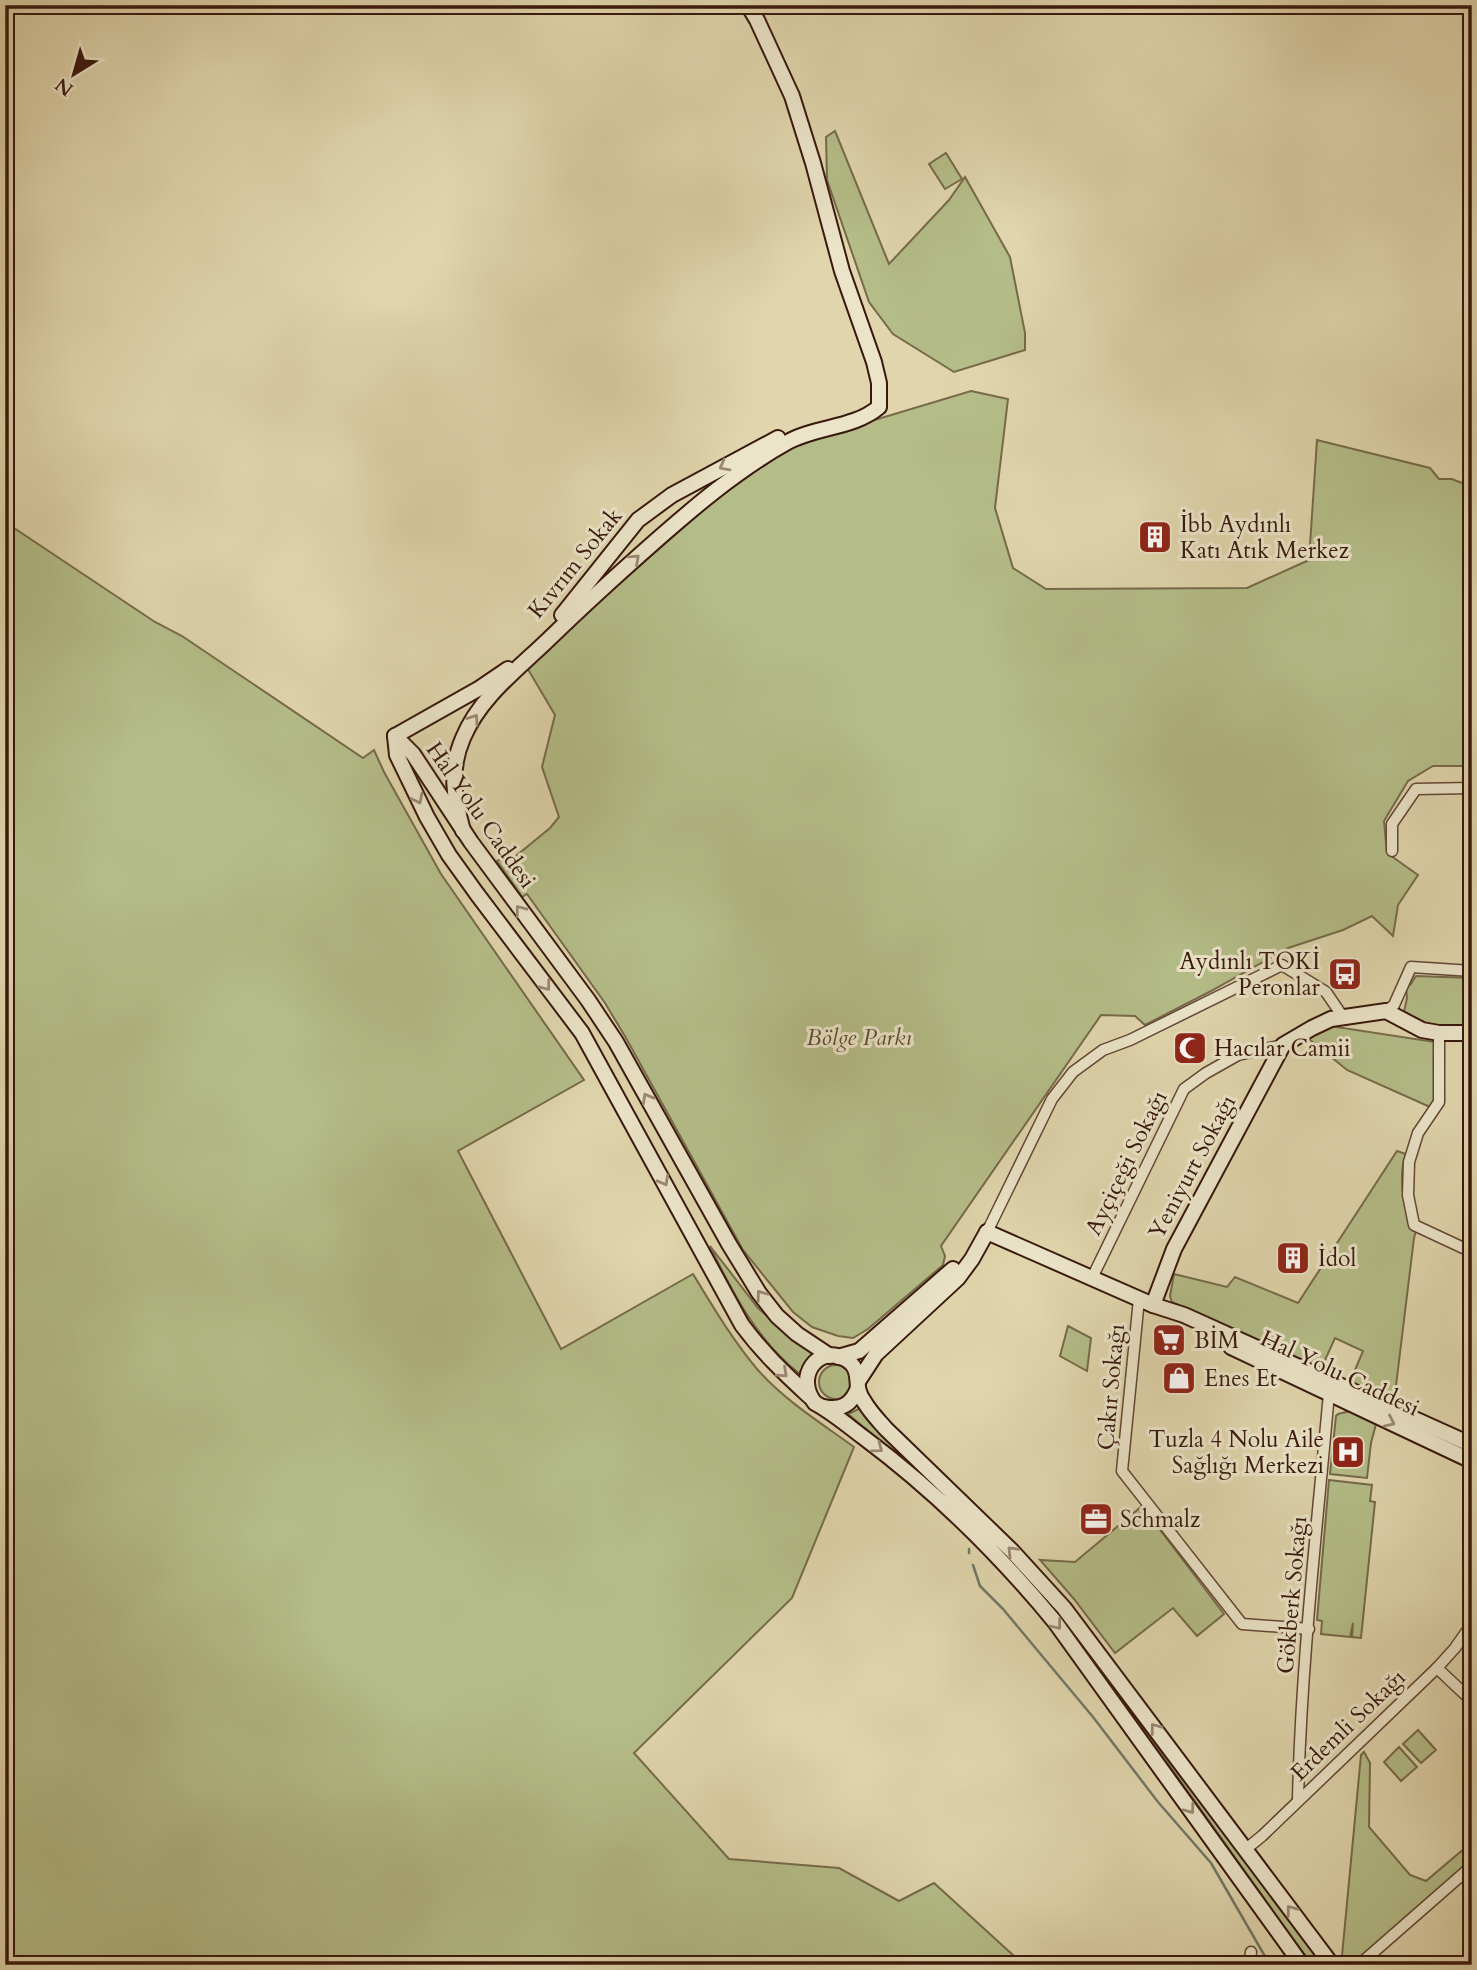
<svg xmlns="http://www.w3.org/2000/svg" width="1477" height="1970" font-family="Cardo,serif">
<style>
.green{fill:#b4bd88;stroke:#766a4a;stroke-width:2}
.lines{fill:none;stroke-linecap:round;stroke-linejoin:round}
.stream{stroke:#707968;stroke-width:2.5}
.street-casing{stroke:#634735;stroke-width:13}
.secondary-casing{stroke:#39180d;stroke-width:18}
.street{stroke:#ebe4c9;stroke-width:10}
.secondary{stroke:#ebe4c9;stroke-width:14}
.oneway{stroke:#9b8874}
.labels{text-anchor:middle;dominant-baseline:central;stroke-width:6;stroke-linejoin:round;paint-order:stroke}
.poi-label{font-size:23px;fill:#39180d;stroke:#ebe4c9;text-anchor:start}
.street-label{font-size:23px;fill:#39180d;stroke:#ebe4c9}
.park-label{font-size:23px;font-style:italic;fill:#5e4a32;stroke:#ebe4c9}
</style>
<rect width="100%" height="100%" fill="#e0d5ac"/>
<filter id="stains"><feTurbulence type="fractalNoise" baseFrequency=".00286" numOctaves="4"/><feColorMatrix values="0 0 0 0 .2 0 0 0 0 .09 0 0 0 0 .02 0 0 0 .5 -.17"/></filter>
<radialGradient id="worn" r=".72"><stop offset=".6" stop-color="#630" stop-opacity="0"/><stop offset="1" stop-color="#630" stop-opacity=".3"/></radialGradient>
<g class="green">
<path d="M835,131L889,264L949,200L965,177L1010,257L1025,333V350L954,372L893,334L869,302L827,180L826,137Z"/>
<path d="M946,153L962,179L945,189L929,164Z"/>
<path d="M971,391L1008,399L995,508L1013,568L1046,589L1247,588L1309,560L1317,440L1430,468L1439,479H1452L1472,487V766H1433L1408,781L1384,821L1387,853L1418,875L1398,905L1393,936L1372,916L1343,930L1288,948L1211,991L1145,1025L1135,1016L1101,1015L941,1246L945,1256L943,1265L868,1329L853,1338L838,1336L812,1327L793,1312L743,1250L626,1038L605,1003L527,894L522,897L497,861L506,856L511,860L550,828L559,817L542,767L555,715L526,666L710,504L784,451L808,440Z"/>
<path d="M5,522L155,622L182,636L363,758L374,750L384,772L441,874L584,1080L458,1151L561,1349L693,1274C713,1307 732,1339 757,1369C784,1400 821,1423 854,1447L792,1598L634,1753L729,1859L839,1868L899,1901L934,1883L1024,1965H5Z"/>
<path d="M1416,976L1472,978V1029L1434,1027L1404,1012L1407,998L1406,986L1410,985Z"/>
<path d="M1330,1026L1435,1042L1436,1099L1430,1107L1347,1070L1309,1039Z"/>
<path d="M1397,1151L1406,1154C1397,1178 1405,1205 1411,1228L1416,1231L1414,1238L1394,1402L1350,1382L1363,1351L1335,1338L1321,1369L1172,1302L1170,1296L1174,1274L1227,1287L1235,1277L1298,1303Z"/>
<path d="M710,1246L758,1308L778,1326L814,1351V1354L805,1362L800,1374C758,1342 732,1292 710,1246Z"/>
<path d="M1068,1326L1091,1338L1087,1371L1060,1356Z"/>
<circle cx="836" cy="1382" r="17"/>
<path d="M864,1404L953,1504L848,1414L857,1410Z"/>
<path d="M1350,1411L1376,1424L1371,1443L1367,1478L1330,1474L1336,1416L1338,1414Z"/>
<path d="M1329,1480L1372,1485L1370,1501L1375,1502L1361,1638L1352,1637L1353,1623L1350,1637L1321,1634L1322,1621L1317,1620Z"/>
<path d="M1142,1506L1224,1614L1197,1636L1173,1608L1115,1653L1074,1599L1040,1560L1075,1562Z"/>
<path d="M993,1539L1064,1616L1323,1965H1313L1304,1954L1102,1671L1062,1619L1031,1582L991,1541Z"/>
<path d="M1418,1730L1436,1750L1421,1763L1403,1744Z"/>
<path d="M1399,1747L1417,1767L1401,1781L1384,1762Z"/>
<path d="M1364,1752L1370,1763L1369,1827L1410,1875L1426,1881L1472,1842V1859L1357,1960L1342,1956L1361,1755Z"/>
</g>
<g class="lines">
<g class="stream">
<path d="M969,1553V1549"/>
<path d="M973,1565L980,1586L1003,1609L1093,1717L1158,1802L1211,1863L1270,1965"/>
</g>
<g class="street-casing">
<g id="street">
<path d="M1392,851V824L1416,789L1472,788"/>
<path d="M1386,1011L1394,1005L1411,967L1472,971"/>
<path d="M1439,1033V1102L1418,1133L1409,1162L1408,1195L1414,1225L1472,1252"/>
<path d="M987,1232L1052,1099L1073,1072L1103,1050L1130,1040L1282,965L1326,992L1343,1017"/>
<path d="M1092,1278L1184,1089L1206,1073L1238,1055L1283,1045"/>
<path d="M1139,1299L1122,1471L1242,1624L1309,1629"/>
<path d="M1437,1668L1472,1701"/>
<path d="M1298,1800C1301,1664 1317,1528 1329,1393"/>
<path d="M1246,1849L1262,1836L1437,1668L1455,1648L1472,1624"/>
<path d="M1360,1964L1472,1866"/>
<path d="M1249,1965L1251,1952"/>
</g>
</g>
<g class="secondary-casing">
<g id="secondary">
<path d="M562,615L638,520L672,495L778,438"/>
<path d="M395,736L397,755L427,817L449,855L477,894L582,1033L742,1325C762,1352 784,1373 809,1396"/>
<path d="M395,736L413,754L471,842L588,1000L616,1042L729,1244L759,1293L777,1316L797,1334L830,1356"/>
<path d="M395,736L480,688L508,669"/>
<path d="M463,831C454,798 449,770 463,738C480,697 518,669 549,639C582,607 616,576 651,545C693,508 736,471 786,443C815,426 853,429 879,407V383L874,362L842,271L813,163L792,96L757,20L748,5"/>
<path d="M987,1232L1153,1305L1184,1315L1472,1445"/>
<path d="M1153,1305L1174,1249L1283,1045L1312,1028L1331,1019L1386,1011L1422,1030L1439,1033H1472"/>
<path d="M1231,1347L1472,1461"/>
<path d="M838,1357L859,1351L953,1269"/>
<path d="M859,1380L876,1354L958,1278L972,1259L987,1232"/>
<path d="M824,1407C841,1411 852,1404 858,1388"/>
<path d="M1302,1965L1055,1622C999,1554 934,1490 863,1437C847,1425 832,1412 815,1403C794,1377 818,1344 845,1359C858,1366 857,1376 858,1388C859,1393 862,1399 865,1403C871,1413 879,1421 886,1429L1012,1551L1064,1608L1332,1965"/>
<path d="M1358,1965L1360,1964"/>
</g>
</g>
<use href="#street" class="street"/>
<use href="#secondary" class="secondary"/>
</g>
<defs><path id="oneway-chevron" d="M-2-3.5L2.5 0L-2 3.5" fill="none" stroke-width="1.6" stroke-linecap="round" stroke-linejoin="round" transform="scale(1.75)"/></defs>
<g class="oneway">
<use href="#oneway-chevron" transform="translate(724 466) rotate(152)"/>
<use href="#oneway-chevron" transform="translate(635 559) rotate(-42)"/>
<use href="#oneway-chevron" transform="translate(474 719) rotate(-56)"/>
<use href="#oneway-chevron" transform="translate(418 799) rotate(64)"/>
<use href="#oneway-chevron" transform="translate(520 910) rotate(-127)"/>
<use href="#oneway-chevron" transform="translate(546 986) rotate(53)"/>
<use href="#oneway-chevron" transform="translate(647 1098) rotate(-119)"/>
<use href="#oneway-chevron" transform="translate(664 1181) rotate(61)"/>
<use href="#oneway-chevron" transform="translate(761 1295) rotate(-126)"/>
<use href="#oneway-chevron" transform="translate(783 1373) rotate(42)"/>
<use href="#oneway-chevron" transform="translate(1390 1422) rotate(25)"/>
<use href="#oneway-chevron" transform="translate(878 1448) rotate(37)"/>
<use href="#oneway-chevron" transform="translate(1012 1551) rotate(-134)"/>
<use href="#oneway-chevron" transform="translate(1057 1625) rotate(52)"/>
<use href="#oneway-chevron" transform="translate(1155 1728) rotate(-127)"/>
<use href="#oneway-chevron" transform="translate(1190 1809) rotate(54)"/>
<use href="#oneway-chevron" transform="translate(1291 1910) rotate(-127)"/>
</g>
<defs>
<g id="building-square" transform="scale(1.75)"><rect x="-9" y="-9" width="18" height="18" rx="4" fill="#8f2418" stroke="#ebe4c9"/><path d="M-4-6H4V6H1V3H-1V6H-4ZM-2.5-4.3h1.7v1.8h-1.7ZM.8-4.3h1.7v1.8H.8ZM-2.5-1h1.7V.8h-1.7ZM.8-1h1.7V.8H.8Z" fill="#fff"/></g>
<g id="bus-square" transform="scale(1.75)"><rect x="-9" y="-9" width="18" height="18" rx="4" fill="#8f2418" stroke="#ebe4c9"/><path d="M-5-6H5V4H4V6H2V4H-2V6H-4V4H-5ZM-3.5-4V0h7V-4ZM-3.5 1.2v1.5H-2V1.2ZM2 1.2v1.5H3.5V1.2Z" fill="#fff"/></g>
<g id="mosque-square" transform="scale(1.75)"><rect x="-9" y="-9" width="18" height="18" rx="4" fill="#8f2418" stroke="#ebe4c9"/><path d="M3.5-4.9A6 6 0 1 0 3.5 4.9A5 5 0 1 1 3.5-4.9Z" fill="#fff"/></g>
<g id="supermarket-square" transform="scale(1.75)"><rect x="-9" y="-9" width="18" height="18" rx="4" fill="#8f2418" stroke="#ebe4c9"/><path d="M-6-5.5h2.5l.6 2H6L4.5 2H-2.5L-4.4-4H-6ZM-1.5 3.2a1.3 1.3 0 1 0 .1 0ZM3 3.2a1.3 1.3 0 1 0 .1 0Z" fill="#fff"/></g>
<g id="shop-square" transform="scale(1.75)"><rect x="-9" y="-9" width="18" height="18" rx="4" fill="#8f2418" stroke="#ebe4c9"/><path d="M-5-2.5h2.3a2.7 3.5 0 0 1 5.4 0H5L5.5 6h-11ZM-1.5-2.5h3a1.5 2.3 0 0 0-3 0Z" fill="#fff"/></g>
<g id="hospital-square" transform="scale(1.75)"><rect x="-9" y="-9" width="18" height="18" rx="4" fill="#8f2418" stroke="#ebe4c9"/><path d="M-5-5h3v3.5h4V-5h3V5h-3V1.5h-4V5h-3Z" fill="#fff"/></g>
<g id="office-square" transform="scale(1.75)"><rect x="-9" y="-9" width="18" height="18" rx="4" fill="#8f2418" stroke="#ebe4c9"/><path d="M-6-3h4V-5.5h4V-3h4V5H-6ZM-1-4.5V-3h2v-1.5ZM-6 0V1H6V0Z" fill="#fff"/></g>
</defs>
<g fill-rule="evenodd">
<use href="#building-square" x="1155" y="537"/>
<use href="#bus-square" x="1345" y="974"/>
<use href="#mosque-square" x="1190" y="1048"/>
<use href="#building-square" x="1293" y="1258"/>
<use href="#supermarket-square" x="1169" y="1340"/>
<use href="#shop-square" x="1179" y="1378"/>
<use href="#hospital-square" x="1348" y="1452"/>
<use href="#office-square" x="1096" y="1519"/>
</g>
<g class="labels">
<g class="poi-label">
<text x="1180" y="524">İbb Aydınlı<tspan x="1180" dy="26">Katı Atık Merkez</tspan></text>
<text x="1320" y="961" text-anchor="end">Aydınlı TOKİ<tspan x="1320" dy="26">Peronlar</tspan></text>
<text x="1214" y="1048">Hacılar Camii</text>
<text x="1318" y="1258">İdol</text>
<text x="1194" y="1340">BİM</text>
<text x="1204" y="1378">Enes Et</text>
<text x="1324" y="1439" text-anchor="end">Tuzla 4 Nolu Aile<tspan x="1324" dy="26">Sağlığı Merkezi</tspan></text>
<text x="1120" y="1519">Schmalz</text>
</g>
<g class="street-label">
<text transform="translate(575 563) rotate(-51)">Kıvrım Sokak</text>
<text transform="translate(481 815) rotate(55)">Hal Yolu Caddesi</text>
<text transform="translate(1126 1163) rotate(-64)">Ayçiçeği Sokağı</text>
<text transform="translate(1192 1167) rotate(-62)">Yeniyurt Sokağı</text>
<text transform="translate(1340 1373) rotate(25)">Hal Yolu Caddesi</text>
<text transform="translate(1111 1387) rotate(-85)">Çakır Sokağı</text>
<text transform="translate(1292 1595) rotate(-85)">Gökberk Sokağı</text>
<text transform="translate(1348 1725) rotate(-44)">Erdemli Sokağı</text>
</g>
<g class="park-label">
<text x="859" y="1037">Bölge Parkı</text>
</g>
</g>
<rect width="1477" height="1970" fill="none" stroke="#e0d5ac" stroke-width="28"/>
<rect x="7" y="7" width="1463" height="1956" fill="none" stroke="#39180d" stroke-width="3.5"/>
<rect x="14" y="14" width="1449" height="1942" fill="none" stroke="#39180d" stroke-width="2"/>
<g transform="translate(74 74) rotate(217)" stroke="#ebe4c9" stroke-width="5" paint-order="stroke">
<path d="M0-5L12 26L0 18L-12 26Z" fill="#39180d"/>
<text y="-10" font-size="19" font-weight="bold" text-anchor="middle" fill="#39180d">N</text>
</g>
<rect width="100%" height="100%" filter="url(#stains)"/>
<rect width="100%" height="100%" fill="url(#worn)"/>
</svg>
